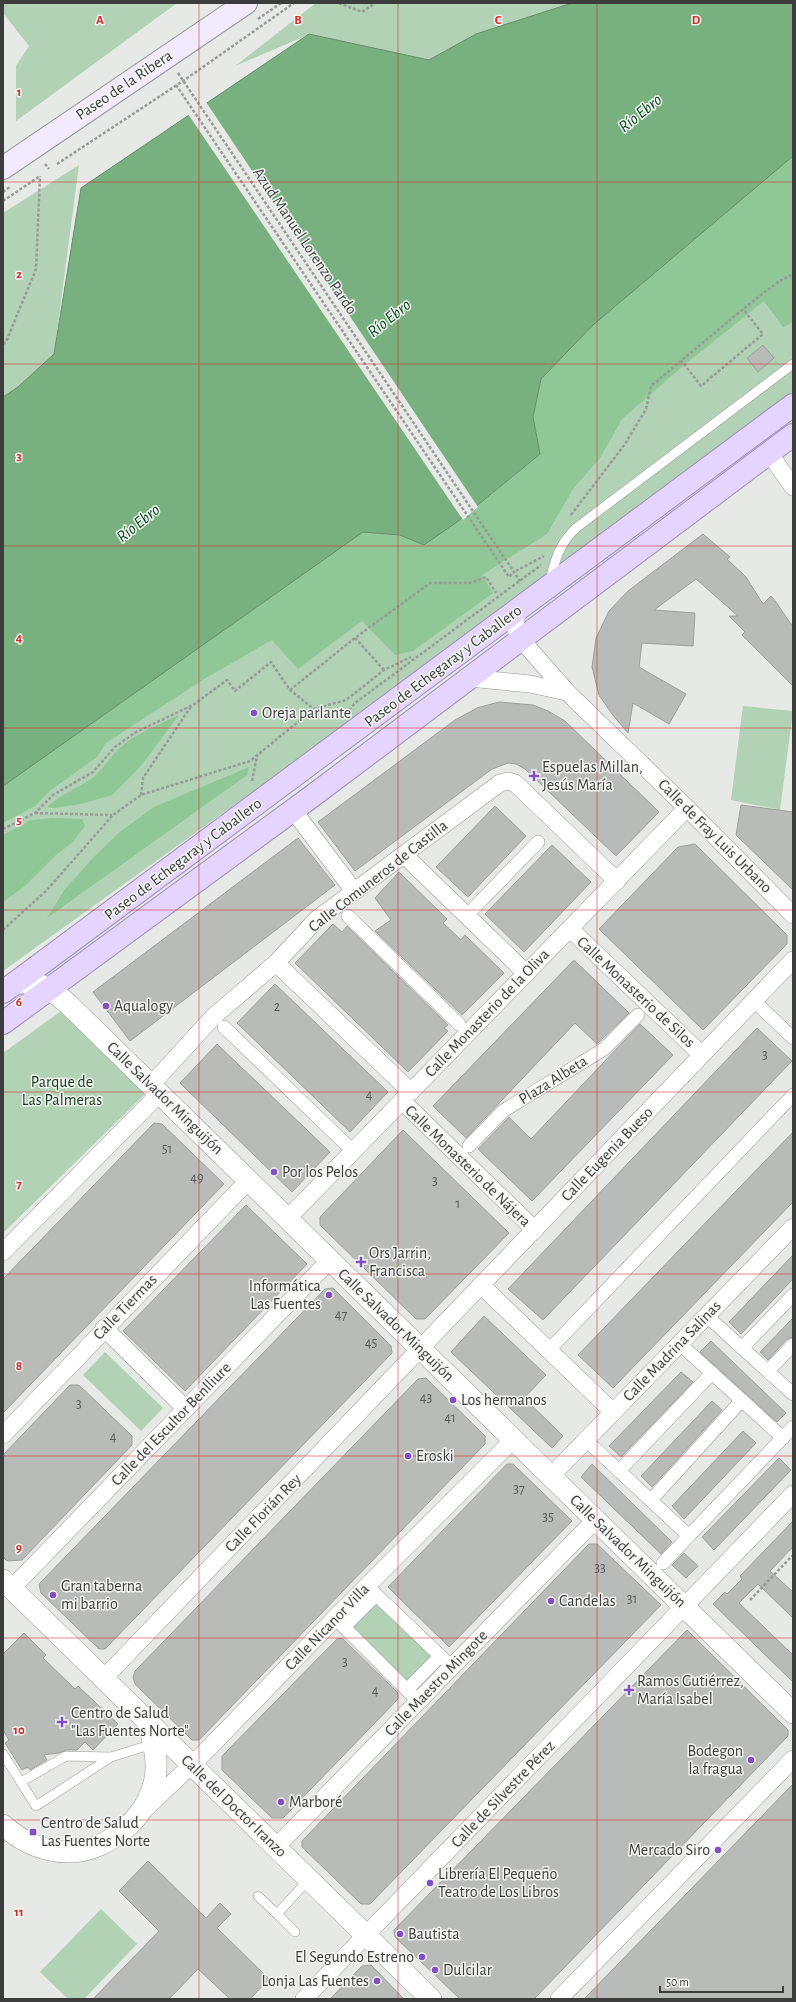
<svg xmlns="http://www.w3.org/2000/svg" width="796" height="2002" font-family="'Alegreya Sans',sans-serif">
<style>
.green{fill:#b1d2b4}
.forest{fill:#8fc796}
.water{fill:#78b07f;stroke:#668d6b}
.pier{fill:#e6e9e6}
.building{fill:#b8bbb8;stroke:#9c9f9c}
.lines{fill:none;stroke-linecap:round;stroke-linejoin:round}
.service-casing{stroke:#969996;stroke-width:10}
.pedestrian-casing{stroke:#969996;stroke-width:14}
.minor-casing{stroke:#969996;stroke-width:18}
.tertiary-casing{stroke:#969996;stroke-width:22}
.secondary-casing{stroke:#969996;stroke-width:24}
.primary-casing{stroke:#9e8db9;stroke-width:24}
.path{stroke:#999b99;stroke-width:2.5;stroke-dasharray:3 2;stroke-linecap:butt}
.service{stroke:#fff;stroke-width:9}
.pedestrian{stroke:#fff;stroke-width:13}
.minor{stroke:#fff;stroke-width:17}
.tertiary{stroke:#fff;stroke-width:21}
.secondary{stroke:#f2eafe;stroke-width:22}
.primary{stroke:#e5d5fe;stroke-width:22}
.grid{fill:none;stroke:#d62828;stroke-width:1;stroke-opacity:0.55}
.poi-dot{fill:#844dc4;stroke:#f3f6f3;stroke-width:1.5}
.labels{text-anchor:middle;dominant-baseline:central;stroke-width:3;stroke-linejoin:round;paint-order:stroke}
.number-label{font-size:14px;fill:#5a5c5a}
.street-label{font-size:16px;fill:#3b3c3b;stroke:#f3f6f3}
.poi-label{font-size:16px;fill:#3b3c3b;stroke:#f3f6f3;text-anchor:start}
.park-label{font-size:16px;fill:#0f3818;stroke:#f3f6f3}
.water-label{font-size:17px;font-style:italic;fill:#044618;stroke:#f3f6f3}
.grid-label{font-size:13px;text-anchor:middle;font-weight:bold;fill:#d62828;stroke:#f3f6f3;stroke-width:3;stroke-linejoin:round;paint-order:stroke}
</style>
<rect width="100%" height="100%" fill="#e6e9e6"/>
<g class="green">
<path d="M3,3H177L16,121V66L29,46L3,13Z"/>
<path d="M316,3H572L476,34L429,60L310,34L235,66Z"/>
<path d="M793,156V392L404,683L3,971V786L363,532L400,535L424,545L457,522L540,454L533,417L775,171Z"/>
<path d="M79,165L54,354L18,387L3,397V213Z"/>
<path d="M743,706L793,711L780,810L731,800Z"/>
<path d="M64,1009L146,1093L3,1233V1053Z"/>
<path d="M105,1352L163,1408L141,1431L83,1375Z"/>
<path d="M374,1602L434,1658L409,1684L350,1627Z"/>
<path d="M101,1909L137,1944L84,1999H68L40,1972Z"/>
</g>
<g class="forest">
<path d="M793,156V322L783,327L764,301L683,366L622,419L600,458L573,489L547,534L482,575L493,593L413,651L395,655L362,621L298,669L272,640L204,679L106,743L97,757L51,790L35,806L3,823V786L363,532L400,535L424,545C464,517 503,486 540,454L533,417L541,379L593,325Z"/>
<path d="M179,715L140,767L112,795L81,804L54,808L47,807C60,795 76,789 91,779C104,770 110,755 122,746C139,732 160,724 179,715Z"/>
<path d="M249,767L247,775L47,918L65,889L93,858L121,831L154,807Z"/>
<path d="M52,818L82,819L85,826L72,843L57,854L25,886L3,902V835L31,820Z"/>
</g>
<path class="water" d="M572,3H793V156L593,325L541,379L533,417L540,454L457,522L424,545L400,535L363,532L3,786V397L18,387L54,354L81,188L309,34L429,60L476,34Z"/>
<path class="pier" d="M206,102L478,507L463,520L188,114Z"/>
<g class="building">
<path d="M763,345L774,358L758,372L747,358Z"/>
<path d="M703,534L730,557L727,559L746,577L763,604L771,596L776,602L793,627V686L742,635L745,632L729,616H738L696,579L654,610L695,613L693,646L642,643L639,667L686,694L669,724L633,703L628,733L612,714L599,695L592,667L596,638L609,611L628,591Z"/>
<path d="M499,702L533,705L548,711L565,721L659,812L616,856L525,769L516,764L508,763L492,769L355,871L318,822L455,720L477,708Z"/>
<path d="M741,805L793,812V890L736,835Z"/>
<path d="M495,806L526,836L468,897L436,867Z"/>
<path d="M298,838L335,885L130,1041L93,992Z"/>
<path d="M695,844L787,935V944L703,1030L599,929L678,847Z"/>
<path d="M552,845L591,882L524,952L485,914Z"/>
<path d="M399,872L447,919L443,923L461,940L465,935L504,973L462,1015L375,931L391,920L375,898Z"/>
<path d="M333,924L342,932L347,926L448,1025L444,1028L448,1031L408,1072L295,963Z"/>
<path d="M574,960L629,1013L597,1044L575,1023L466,1138L433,1106Z"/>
<path d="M275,984L388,1092L350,1132L237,1023Z"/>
<path d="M640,1024L673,1055L532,1201L478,1149L509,1117L531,1139Z"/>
<path d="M757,1028L792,1061L543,1320L508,1289Z"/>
<path d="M217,1044L330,1152L292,1192L180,1083Z"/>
<path d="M154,1123L162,1124L224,1184L3,1413V1279Z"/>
<path d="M403,1130L509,1233L425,1319H416L320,1225V1217Z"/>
<path d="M793,1132V1202L613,1388L578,1355Z"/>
<path d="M246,1205L307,1264L185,1391L123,1331Z"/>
<path d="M793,1255V1279L741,1334L729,1322Z"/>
<path d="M333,1288L391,1346L392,1353L105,1649H99L41,1593L39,1584L325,1289Z"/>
<path d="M484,1316L546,1375L524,1398L563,1436L552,1448L451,1352Z"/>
<path d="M793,1318V1337L787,1339L768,1360L760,1352Z"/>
<path d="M711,1341L786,1413L777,1422L700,1352Z"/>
<path d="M681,1372L693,1382L621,1457L609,1446Z"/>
<path d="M426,1378L485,1436V1444L199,1740H192L135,1684L133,1678L135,1671L418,1379Z"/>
<path d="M70,1385H79L132,1436V1445L22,1560L7,1561L3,1557V1455Z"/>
<path d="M712,1401L722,1410L652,1487L641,1476Z"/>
<path d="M743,1431L756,1443L684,1519L672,1506Z"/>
<path d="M779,1458L791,1470L714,1550L702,1537Z"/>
<path d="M507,1464H513L572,1521L449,1647L388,1587Z"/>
<path d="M592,1464L672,1542L661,1554L581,1477Z"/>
<path d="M793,1521V1547L770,1571L793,1592V1618L758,1584L739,1603L793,1655V1682L713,1604L725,1592L727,1594L742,1579L740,1576Z"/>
<path d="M589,1544H597L661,1605L370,1904H361L302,1847V1841Z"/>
<path d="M684,1553L698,1566L686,1578L672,1565Z"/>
<path d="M687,1630L788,1730V1736L534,1999H460L395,1937L394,1930Z"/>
<path d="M24,1633L46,1655L43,1658L75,1689L78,1686L118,1724L93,1750L85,1742L77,1750H66L59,1753L44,1755L47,1760L30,1770L28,1767L22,1770L5,1743L9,1740L3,1730V1654Z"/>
<path d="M342,1638L398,1693V1699L283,1818H272L222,1770V1756L337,1639Z"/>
<path d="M793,1784V1999H584Z"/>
<path d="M148,1861L206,1918L220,1903L231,1914L217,1928L269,1979L250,1999H230L198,1969L169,1999H93L159,1931L119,1891Z"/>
<path d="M371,1965L404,1999H330L362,1966Z"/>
</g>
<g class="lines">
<g class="service-casing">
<g id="service">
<path d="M550,581C555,559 560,543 576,528L793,364"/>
<path d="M3,1754L36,1806L111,1757L153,1744"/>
<path d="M21,1782L66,1756L111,1757"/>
<path d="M258,1896L277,1914L309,1879"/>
<path d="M277,1914L295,1932"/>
</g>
</g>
<g class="pedestrian-casing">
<g id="pedestrian">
<path d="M474,908L538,842"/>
<path d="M348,916L459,1024"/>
<path d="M754,1001L793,1038"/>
<path d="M224,1027L353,1151"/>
<path d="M469,1146L503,1111L604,1049L638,1015"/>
<path d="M707,1316L793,1394"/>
<path d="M680,1344L783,1438"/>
<path d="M742,1348L793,1295"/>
<path d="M549,1350L793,1095"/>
<path d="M768,1371L793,1345"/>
<path d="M586,1440L689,1536"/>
<path d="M619,1471L712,1373"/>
<path d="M651,1500L742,1400"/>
<path d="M663,1563L793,1427"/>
<path d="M367,1586L452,1667"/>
<path d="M335,1618L419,1702"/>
<path d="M344,1627L376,1595"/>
<path d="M407,1690L440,1656"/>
</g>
</g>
<g class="minor-casing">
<g id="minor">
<path d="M769,453L793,487"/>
<path d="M517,611L515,625L518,636L567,692L687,808L793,915"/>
<path d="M469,678L530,684L567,692"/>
<path d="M293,810L354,891"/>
<path d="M404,855L526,973"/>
<path d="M570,929L702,1055"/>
<path d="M276,963L411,1092"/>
<path d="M151,1085L213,1017L276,963L317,919L500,783L508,781L515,783L617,881"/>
<path d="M402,1101L535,1230"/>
<path d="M288,1218L687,808"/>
<path d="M3,1252L160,1093"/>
<path d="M481,1285L613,1412"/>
<path d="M104,1328L185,1408"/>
<path d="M3,1435L249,1180"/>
<path d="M552,1475L793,1227"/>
<path d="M12,1588L330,1260"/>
<path d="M105,1677L793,960"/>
<path d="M144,1810L203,1754L335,1618L514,1439"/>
<path d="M276,1847L596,1519"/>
<path d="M304,1999L793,1494"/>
<path d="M559,1999L793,1759"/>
</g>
</g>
<g class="tertiary-casing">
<g id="tertiary">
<path d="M15,983C41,981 50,988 68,1004L793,1713"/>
<path d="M3,1580L431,1999"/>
<path d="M3,1825C22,1842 44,1852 69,1852C111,1852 155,1811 156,1769C157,1753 152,1737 148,1721"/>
</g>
</g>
<g class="secondary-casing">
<path id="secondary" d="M3,168L246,3"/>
</g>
<g class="primary-casing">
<g id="primary">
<path d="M3,992L793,405"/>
<path d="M3,1023L311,797L793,435"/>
</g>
</g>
<g class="path">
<path d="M339,3L362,12L375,3"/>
<path d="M258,19L281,3"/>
<path d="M178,73L520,581"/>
<path d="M176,85L509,577L512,574"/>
<path d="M45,164L49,169"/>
<path d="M57,164L183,81L294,3"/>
<path d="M3,192L11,186"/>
<path d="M3,201L40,176"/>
<path d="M3,344L6,342L36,269L40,176"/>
<path d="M681,360L701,386L763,334L743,309"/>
<path d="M571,515L625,444L646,409L651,386L743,309L778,282L793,274"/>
<path d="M516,571L544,556"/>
<path d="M355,638L384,670"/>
<path d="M290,690L355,638L430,583H470L486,577L496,593"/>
<path d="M349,710L355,703L541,565"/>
<path d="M252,781L257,756"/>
<path d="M141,795L143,778L192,705"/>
<path d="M35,813L112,815"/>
<path d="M3,829L35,813L53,795L93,772L115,747L136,732L193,705L227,680L235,691L271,662L290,690L314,709"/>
<path d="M3,930L46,891L113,815L141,795L250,761L314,709L346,700L384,670L411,657"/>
<path d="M750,1600L793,1555"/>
</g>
<use href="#service" class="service"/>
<use href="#pedestrian" class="pedestrian"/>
<use href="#minor" class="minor"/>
<use href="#tertiary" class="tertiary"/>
<use href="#secondary" class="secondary"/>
<use href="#primary" class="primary"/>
</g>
<path class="grid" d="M199,3V1999M398,3V1999M597,3V1999M3,182H793M3,364H793M3,546H793M3,728H793M3,910H793M3,1092H793M3,1274H793M3,1456H793M3,1638H793M3,1820H793"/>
<g class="poi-dot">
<circle cx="254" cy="713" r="4"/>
<path d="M532 770h4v4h4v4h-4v4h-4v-4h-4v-4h4z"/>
<circle cx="106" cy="1006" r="4"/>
<circle cx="274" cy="1172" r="4"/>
<path d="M359 1256h4v4h4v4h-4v4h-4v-4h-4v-4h4z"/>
<circle cx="329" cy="1295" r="4"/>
<circle cx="453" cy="1400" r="4"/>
<circle cx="408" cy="1456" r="4"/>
<circle cx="53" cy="1595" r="4"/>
<circle cx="551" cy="1601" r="4"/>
<path d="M627 1684h4v4h4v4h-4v4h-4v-4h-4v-4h4z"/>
<path d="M60 1716h4v4h4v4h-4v4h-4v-4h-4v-4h4z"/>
<circle cx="751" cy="1760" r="4"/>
<circle cx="281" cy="1802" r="4"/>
<rect x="29" y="1828" width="8" height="8" rx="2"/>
<circle cx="718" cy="1850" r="4"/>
<circle cx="430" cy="1883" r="4"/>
<circle cx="400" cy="1934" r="4"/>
<circle cx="422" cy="1957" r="4"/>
<circle cx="435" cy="1970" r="4"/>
<circle cx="377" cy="1981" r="4"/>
</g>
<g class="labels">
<g class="number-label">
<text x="277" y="1007">2</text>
<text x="765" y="1055">3</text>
<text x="369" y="1095">4</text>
<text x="167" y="1149">51</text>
<text x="197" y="1178">49</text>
<text x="435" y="1181">3</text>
<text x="458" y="1204">1</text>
<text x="341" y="1315">47</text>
<text x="371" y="1343">45</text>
<text x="426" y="1398">43</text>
<text x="79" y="1404">3</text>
<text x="450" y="1418">41</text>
<text x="113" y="1437">4</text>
<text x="519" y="1489">37</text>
<text x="548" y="1517">35</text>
<text x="600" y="1568">33</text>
<text x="632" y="1599">31</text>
<text x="345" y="1662">3</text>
<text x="375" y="1691">4</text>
</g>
<g class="street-label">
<text transform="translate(124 85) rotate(-34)">Paseo de la Ribera</text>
<text transform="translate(305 241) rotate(56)">Azud Manuel Lorenzo Pardo</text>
<text transform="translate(443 666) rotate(-37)">Paseo de Echegaray y Caballero</text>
<text transform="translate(715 836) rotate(45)">Calle de Fray Luis Urbano</text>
<text transform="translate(183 859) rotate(-37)">Paseo de Echegaray y Caballero</text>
<text transform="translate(378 876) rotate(-38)">Calle Comuneros de Castilla</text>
<text transform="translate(636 992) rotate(43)">Calle Monasterio de Silos</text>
<text transform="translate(487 1013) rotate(-46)">Calle Monasterio de la Oliva</text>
<text transform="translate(553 1080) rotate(-32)">Plaza Albeta</text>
<text transform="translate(165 1098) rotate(44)">Calle Salvador Minguijón</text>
<text transform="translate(607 1154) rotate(-46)">Calle Eugenia Bueso</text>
<text transform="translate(468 1166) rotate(44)">Calle Monasterio de Nájera</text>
<text transform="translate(125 1307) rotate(-46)">Calle Tiermas</text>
<text transform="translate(396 1325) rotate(44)">Calle Salvador Minguijón</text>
<text transform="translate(672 1351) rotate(-46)">Calle Madrina Salinas</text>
<text transform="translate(171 1424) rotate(-46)">Calle del Escultor Benlliure</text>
<text transform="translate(263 1513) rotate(-46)">Calle Florián Rey</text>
<text transform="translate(628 1551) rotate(44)">Calle Salvador Minguijón</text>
<text transform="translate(327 1627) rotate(-46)">Calle Nicanor Villa</text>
<text transform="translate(436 1683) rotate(-46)">Calle Maestro Mingote</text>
<text transform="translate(503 1794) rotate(-46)">Calle de Silvestre Pérez</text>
<text transform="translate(234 1806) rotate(44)">Calle del Doctor Iranzo</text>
</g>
<g class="poi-label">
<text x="262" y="713">Oreja parlante</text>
<text x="542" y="767">Espuelas Millan,<tspan x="542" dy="18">Jesús María</tspan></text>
<text x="114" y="1006">Aqualogy</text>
<text x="282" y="1172">Por los Pelos</text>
<text x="369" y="1253">Ors Jarrin,<tspan x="369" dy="18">Francisca</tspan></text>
<text x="321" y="1286" text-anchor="end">Informática<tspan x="321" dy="18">Las Fuentes</tspan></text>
<text x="461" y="1400">Los hermanos</text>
<text x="416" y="1456">Eroski</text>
<text x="61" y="1586">Gran taberna<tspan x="61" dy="18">mi barrio</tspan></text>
<text x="559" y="1601">Candelas</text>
<text x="637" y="1681">Ramos Gutiérrez,<tspan x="637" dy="18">María Isabel</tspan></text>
<text x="71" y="1713">Centro de Salud<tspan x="71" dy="18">"Las Fuentes Norte"</tspan></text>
<text x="743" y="1751" text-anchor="end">Bodegon<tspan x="743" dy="18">la fragua</tspan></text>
<text x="289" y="1802">Marboré</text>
<text x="41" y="1823">Centro de Salud<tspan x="41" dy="18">Las Fuentes Norte</tspan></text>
<text x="710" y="1850" text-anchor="end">Mercado Siro</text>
<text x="438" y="1874">Librería El Pequeño<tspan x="438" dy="18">Teatro de Los Libros</tspan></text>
<text x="408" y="1934">Bautista</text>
<text x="414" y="1957" text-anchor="end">El Segundo Estreno</text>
<text x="443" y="1970">Dulcilar</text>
<text x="369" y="1981" text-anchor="end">Lonja Las Fuentes</text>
</g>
<g class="park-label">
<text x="62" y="1082">Parque de<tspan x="62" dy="18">Las Palmeras</tspan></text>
</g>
<g class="water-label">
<text transform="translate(640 113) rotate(-39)">Río Ebro</text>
<text transform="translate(389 318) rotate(-39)">Río Ebro</text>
<text transform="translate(138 523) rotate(-39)">Río Ebro</text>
</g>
</g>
<g class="grid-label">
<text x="100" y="24">A</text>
<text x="298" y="24">B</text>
<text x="498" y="24">C</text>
<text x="696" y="24">D</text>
<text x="19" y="96">1</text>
<text x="19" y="278">2</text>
<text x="19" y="460">3</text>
<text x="19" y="642">4</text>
<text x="19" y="824">5</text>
<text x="19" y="1006">6</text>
<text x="19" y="1188">7</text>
<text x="19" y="1370">8</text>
<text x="19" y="1552">9</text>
<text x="19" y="1734">10</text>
<text x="19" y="1916">11</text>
</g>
<rect width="796" height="2002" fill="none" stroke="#3b3c3b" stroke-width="8"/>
<path d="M660 1986v6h123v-6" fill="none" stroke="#3b3c3b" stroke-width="2"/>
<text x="666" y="1986" font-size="12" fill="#3b3c3b" stroke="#f3f6f3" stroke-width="3" paint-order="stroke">50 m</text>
</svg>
